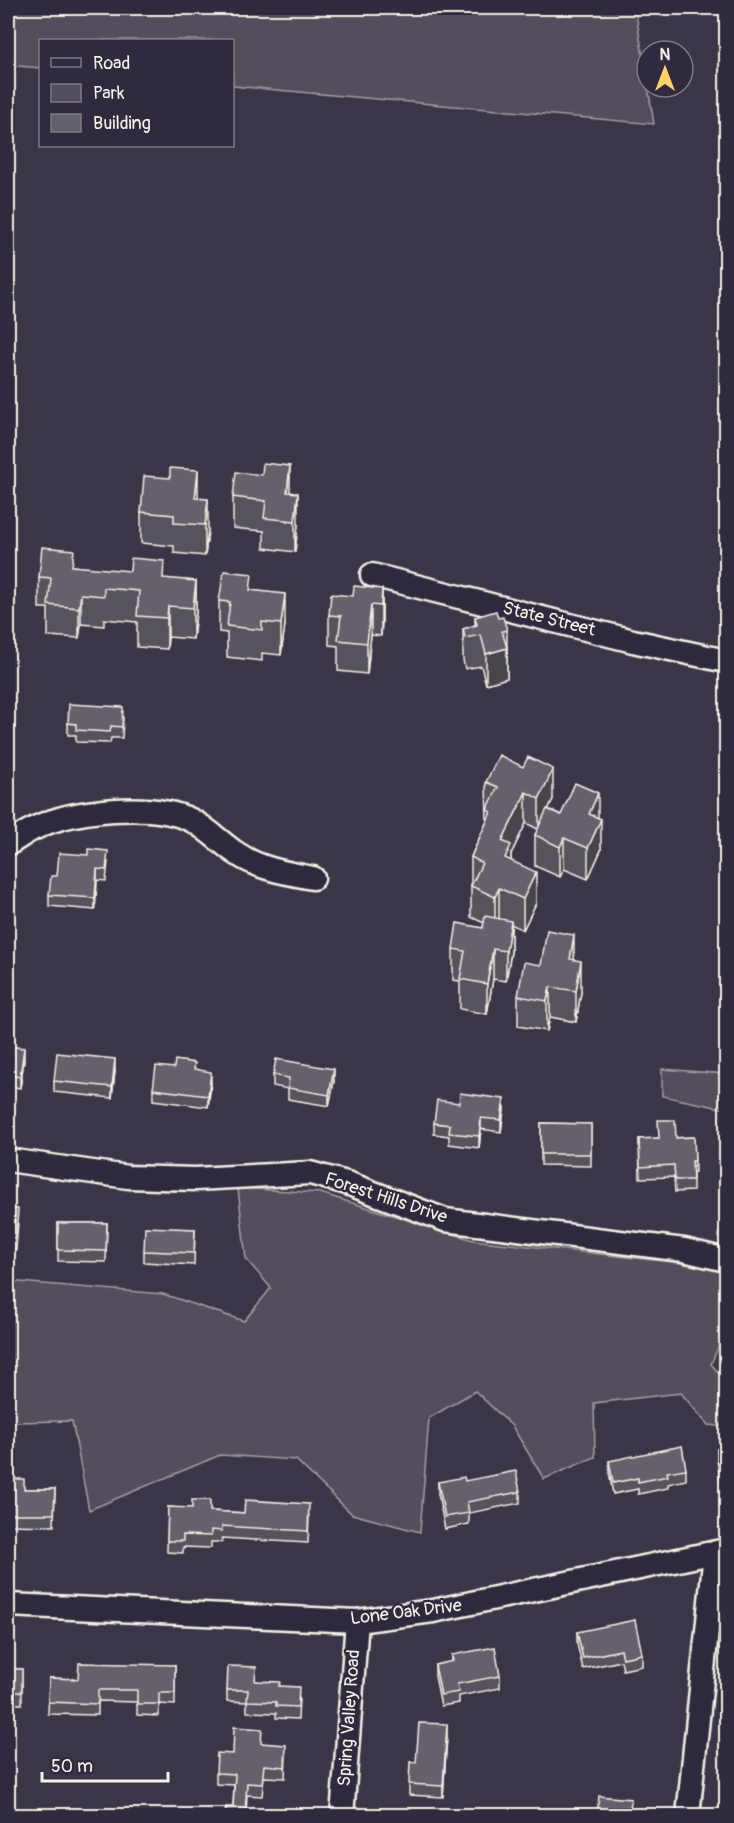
<svg xmlns="http://www.w3.org/2000/svg" width="734" height="1823" font-family="Pangolin,sans-serif">
<style>
.green{fill:#534e5c;stroke:#a4a0a2;stroke-width:1.5}
.lines{fill:none;stroke-linecap:round;stroke-linejoin:round}
.minor-casing{stroke:#f4f1e8;stroke-width:27}
.minor{stroke:#2f2a3d;stroke-width:22}
.wall{fill:#57535d;stroke:#f4f1e8;stroke-width:1.5}
.shaded-wall{fill:#47444c;stroke:#f4f1e8;stroke-width:1.5}
.building{fill:#65616c;stroke:#f4f1e8;stroke-width:1.5}
.labels{text-anchor:middle;dominant-baseline:central;stroke-width:4.5;stroke-linejoin:round;paint-order:stroke}
.street-label{font-size:18px;fill:#f4f1e8;stroke:#2f2a3d}
</style>
<rect width="100%" height="100%" fill="#3b3647"/>
<filter id="ink" filterUnits="userSpaceOnUse"><feTurbulence type="fractalNoise" baseFrequency=".0167" numOctaves="2"/><feDisplacementMap in="SourceGraphic" scale="12" xChannelSelector="R" yChannelSelector="G"/><feConvolveMatrix kernelMatrix="1 2 1 2 8 2 1 2 1" color-interpolation-filters="sRGB"/></filter>
<g filter="url(#ink)">
<g class="green">
<path d="M8,8H635L654,124L233,86L232,40H40V68L8,65Z"/>
<path d="M662,1069L726,1074V1109L662,1096Z"/>
<path d="M238,1188L320,1193L473,1240L680,1263L726,1272V1329L711,1364L726,1381V1427L708,1425L681,1393L594,1403L595,1457L544,1479L512,1426L475,1391L429,1418L420,1532L352,1514L296,1460L220,1455L89,1510L72,1421L8,1422V1281L163,1294L244,1321L271,1288L246,1259Z"/>
</g>
<g class="lines">
<g class="minor-casing">
<g id="minor">
<path d="M372,575L633,641L726,661"/>
<path d="M8,844C17,839 26,832 35,828C74,809 153,802 191,820C207,828 221,843 236,853C259,869 286,873 313,878"/>
<path d="M8,1160L128,1177L195,1179L310,1173L347,1183L445,1220L684,1250L726,1260"/>
<path d="M8,1605L357,1621L433,1611L726,1550"/>
<path d="M342,1816L357,1621"/>
<path d="M688,1816L715,1553"/>
</g>
</g>
<use href="#minor" class="minor"/>
</g>
<g class="wall">
<path d="M290,492L298,524L295,552L264,548V531L233,528V497Z"/>
<path d="M198,498L208,530L205,556L174,553V546L141,543V512Z"/>
<path d="M74,566L164,579L196,581V612L193,639L168,637L167,649L137,647V622L104,619V626L81,624L79,638L48,636V608H39V577Z"/>
<path d="M382,589V620L381,636L371,635L367,674L338,671V646L329,645V615L353,596Z"/>
<path d="M252,590L285,624L281,655L262,653V661L227,657V633L219,632V601Z"/>
<path d="M475,617L498,618L507,630V678L486,684L481,666L465,669L463,660V629L475,625Z"/>
<path d="M123,718L122,738H111L110,743L76,742V735H68V723Z"/>
<path d="M486,782L553,799L548,809L561,815L598,818L601,850L588,879L564,869L560,877L535,866V835L538,829L526,823L511,854V861L536,903L523,930L511,924V952L506,981L493,979L487,1014L460,1009V981L453,980V949L483,928L484,923L471,917V857L487,821Z"/>
<path d="M108,862L106,881L97,880L95,910L49,906V895L57,876Z"/>
<path d="M574,960L581,992L576,1022L550,1017L547,1031L518,1026V996L541,965Z"/>
<path d="M8,1046L24,1060L20,1088L8,1086Z"/>
<path d="M174,1068L195,1070L211,1083L208,1107L153,1100V1089Z"/>
<path d="M115,1071L112,1098L54,1092V1081Z"/>
<path d="M273,1075L334,1081L329,1106L288,1099V1089L273,1086Z"/>
<path d="M504,1110L501,1132L481,1129L479,1148L449,1144V1136L434,1134V1123Z"/>
<path d="M541,1123L591,1124V1166L541,1165Z"/>
<path d="M694,1137L695,1172H693V1191L675,1192L674,1177L640,1178L639,1139Z"/>
<path d="M8,1209L18,1221L16,1250L8,1249Z"/>
<path d="M58,1223H107L106,1262L58,1261Z"/>
<path d="M195,1229L194,1265L144,1262V1251Z"/>
<path d="M726,1447V1483L721,1484L717,1460V1449Z"/>
<path d="M609,1461L686,1469V1480L668,1484V1488L638,1494V1489L613,1494L609,1472Z"/>
<path d="M8,1479L24,1489H55L54,1526L8,1525Z"/>
<path d="M465,1481L520,1492V1503L469,1513V1524L445,1529L438,1494V1482Z"/>
<path d="M168,1507L210,1511L309,1516L308,1543L222,1538V1542H211V1548L183,1547V1553L167,1552Z"/>
<path d="M577,1632L642,1654V1666L623,1670L621,1661L583,1669L577,1644Z"/>
<path d="M452,1655L500,1676V1688L459,1696V1703L441,1706L435,1676V1665L452,1662Z"/>
<path d="M175,1665V1705L159,1704V1716L137,1715V1702L98,1701V1715L48,1714L49,1678L78,1679Z"/>
<rect x="8" y="1669" width="14" height="35"/>
<path d="M256,1681L280,1686L299,1698L298,1719L276,1718V1713L247,1712V1702L227,1701V1690Z"/>
<path d="M447,1736L443,1797L409,1795V1784L416,1763Z"/>
<path d="M262,1743L286,1756L285,1778L264,1777L262,1796L247,1795L246,1815H226L233,1807L234,1785L216,1784V1773L233,1754Z"/>
</g>
<g class="shaded-wall">
<path d="M290,466V497L287,523V492Z"/>
<path d="M198,470V501L195,498Z"/>
<path d="M298,493V524L295,552V521Z"/>
<path d="M208,499V530L205,556V525Z"/>
<path d="M196,581V612L193,639V608Z"/>
<path d="M382,589V620L381,636V606Z"/>
<path d="M81,594V624L79,638V608Z"/>
<path d="M285,594V624L281,655V624Z"/>
<path d="M371,605V635L367,674V643Z"/>
<path d="M168,606V637L167,649V618Z"/>
<path d="M507,648V678L486,684V654Z"/>
<path d="M553,769V799L539,829V799Z"/>
<path d="M526,792V823L511,854V876L505,889L502,841Z"/>
<path d="M598,793V824L589,814Z"/>
<path d="M601,819V850L588,879V848Z"/>
<path d="M564,838V869L560,877V847Z"/>
<path d="M97,869V880L95,910V898Z"/>
<path d="M536,872V903L523,930V899Z"/>
<path d="M499,888V919L495,928V897Z"/>
<path d="M511,921V952L506,981V951Z"/>
<path d="M574,935V965L570,959Z"/>
<path d="M493,949V979L487,1014V984Z"/>
<path d="M581,961V992L576,1022V991Z"/>
<path d="M550,987V1017L547,1031V1001Z"/>
<path d="M24,1048V1060L20,1088V1077Z"/>
<path d="M115,1059V1071L112,1098V1087Z"/>
<path d="M334,1069V1081L329,1106V1095Z"/>
<path d="M211,1072V1083L208,1107V1096Z"/>
<path d="M504,1099V1110L501,1132V1120Z"/>
<path d="M481,1118V1129L479,1148V1136Z"/>
<path d="M447,1724V1736L443,1797V1786Z"/>
</g>
<g class="building">
<path d="M263,463L290,466L287,492L298,493L295,521L264,518L266,501L233,497L236,472L262,475Z"/>
<path d="M170,468L198,470L195,498L208,499L205,525L174,523V515L141,512L144,476L170,478Z"/>
<path d="M42,547L74,550L72,566L130,571L131,558L164,561L163,578L196,581L193,608L168,606L167,618L137,616L139,591L104,588V596L81,594L79,608L48,605L51,578L39,577Z"/>
<path d="M224,571L252,574L250,590L285,594L281,624L262,622V630L227,626L230,602L219,601Z"/>
<path d="M354,586L382,589L381,606L371,605L367,643L338,640L341,616L329,615L331,594L353,596Z"/>
<path d="M496,611L498,618L503,617L507,630L502,631L507,648L486,654L481,635L465,638L463,629L477,625L475,617Z"/>
<path d="M69,704L123,707L122,727L111,726L110,732L76,730V724L68,723Z"/>
<path d="M499,755L523,767L528,757L553,769L539,799L526,792L502,841L511,845L505,858L536,872L523,899L499,888L495,897L471,886L482,863L471,857L491,812L487,810L498,787L486,782Z"/>
<path d="M575,783L598,793L589,814L601,819L588,848L564,838L560,847L535,835L547,809L561,815Z"/>
<path d="M88,849L108,851L106,870L97,869L95,898L49,895L51,876H57L59,853L88,855Z"/>
<path d="M485,916L511,921L506,951L493,949L487,984L460,979L465,951L453,949L457,923L483,928Z"/>
<path d="M547,930L574,935L570,959L581,961L576,991L550,987L547,1001L518,996L524,962L541,965Z"/>
<path d="M8,1046L24,1048L20,1077L8,1075Z"/>
<path d="M57,1053L115,1059L112,1087L54,1081Z"/>
<path d="M276,1059L334,1069L329,1095L288,1088L289,1078L273,1075Z"/>
<path d="M175,1060L195,1063L194,1069L211,1072L208,1096L153,1089L156,1066L174,1068Z"/>
<path d="M460,1093L504,1099L501,1120L481,1118L479,1136L449,1133L450,1125L434,1123L437,1100L459,1103Z"/>
<path d="M658,1120H675L676,1138L694,1137L695,1161H692L693,1180H675L674,1165L640,1167L639,1139L659,1138Z"/>
<path d="M541,1123L591,1124V1154H541Z"/>
<path d="M8,1209H18L16,1238H8Z"/>
<path d="M58,1223H107L106,1251L58,1250Z"/>
<path d="M145,1227L195,1229L194,1253L144,1251Z"/>
<path d="M682,1446L686,1469L667,1472L668,1476L638,1482V1478L613,1483L609,1461Z"/>
<path d="M726,1447V1472L721,1473L717,1449Z"/>
<path d="M516,1471L520,1492L467,1502L469,1513L445,1517L438,1482L464,1477L465,1481Z"/>
<path d="M8,1479H24V1489H55L54,1514H8Z"/>
<path d="M192,1500H210V1511L244,1513L245,1500L309,1504L308,1531L222,1526V1531L211,1530V1536L183,1535V1541H167L168,1507L192,1508Z"/>
<path d="M635,1620L642,1654L623,1658L621,1650L583,1658L577,1632Z"/>
<path d="M495,1647L500,1676L457,1684L459,1692L441,1695L435,1665L453,1661L452,1655Z"/>
<path d="M79,1663L175,1665V1693H159V1704H137V1690H98V1704L48,1702L49,1678L78,1679Z"/>
<path d="M228,1666L256,1667L255,1681L280,1682L279,1686L299,1687L298,1707L276,1706V1702L247,1701L248,1690H227Z"/>
<rect x="8" y="1669" width="14" height="23"/>
<path d="M419,1723L447,1724L443,1786L409,1784L410,1762L416,1763Z"/>
<path d="M234,1727L262,1729L261,1743L286,1745L285,1767L264,1765L262,1784L247,1783L245,1815H226V1807H233L235,1774L216,1773L217,1753L233,1754Z"/>
<path d="M599,1796L631,1799L630,1811H637V1815H597Z"/>
</g>
</g>
<g class="labels">
<g class="street-label">
<text transform="translate(549 619) rotate(14)">State Street</text>
<text transform="translate(386 1198) rotate(18)">Forest Hills Drive</text>
<text transform="translate(406 1612) rotate(-7)">Lone Oak Drive</text>
<text transform="translate(349 1718) rotate(-86)">Spring Valley Road</text>
</g>
</g>
<rect width="734" height="1823" fill="none" stroke="#2f2a3d" stroke-width="30"/>
<rect x="15" y="15" width="704" height="1793" fill="none" stroke="#f4f1e8" stroke-width="2" filter="url(#ink)"/>
<rect x="39" y="39" width="195" height="108" fill="#2f2a3d" stroke="#7e7a81" stroke-width="1.5"/>
<rect x="51" y="58" width="30" height="9" fill="#2f2a3d" stroke="#7e7a81" stroke-width="1.5"/>
<text x="93" y="69" font-size="18" fill="#f4f1e8">Road</text>
<rect x="51" y="84" width="30" height="18" fill="#534e5c" stroke="#7e7a81" stroke-width="1.5"/>
<text x="93" y="99" font-size="18" fill="#f4f1e8">Park</text>
<rect x="51" y="114" width="30" height="18" fill="#65616c" stroke="#7e7a81" stroke-width="1.5"/>
<text x="93" y="129" font-size="18" fill="#f4f1e8">Building</text>
<g transform="translate(665 69)"><circle r="28" fill="#2f2a3d" stroke="#7e7a81" stroke-width="1.5"/>
<path d="M0-4.5L10 22L0 15L-10 22Z" fill="#ffd166"/>
<text y="-9" font-size="16" font-weight="bold" text-anchor="middle" fill="#f4f1e8">N</text>
</g>
<path d="M42 1772v9h126v-9" fill="none" stroke="#f4f1e8" stroke-width="3"/>
<text x="51" y="1772" font-size="18" fill="#f4f1e8" stroke="#2f2a3d" stroke-width="4.5" paint-order="stroke">50 m</text>
</svg>
